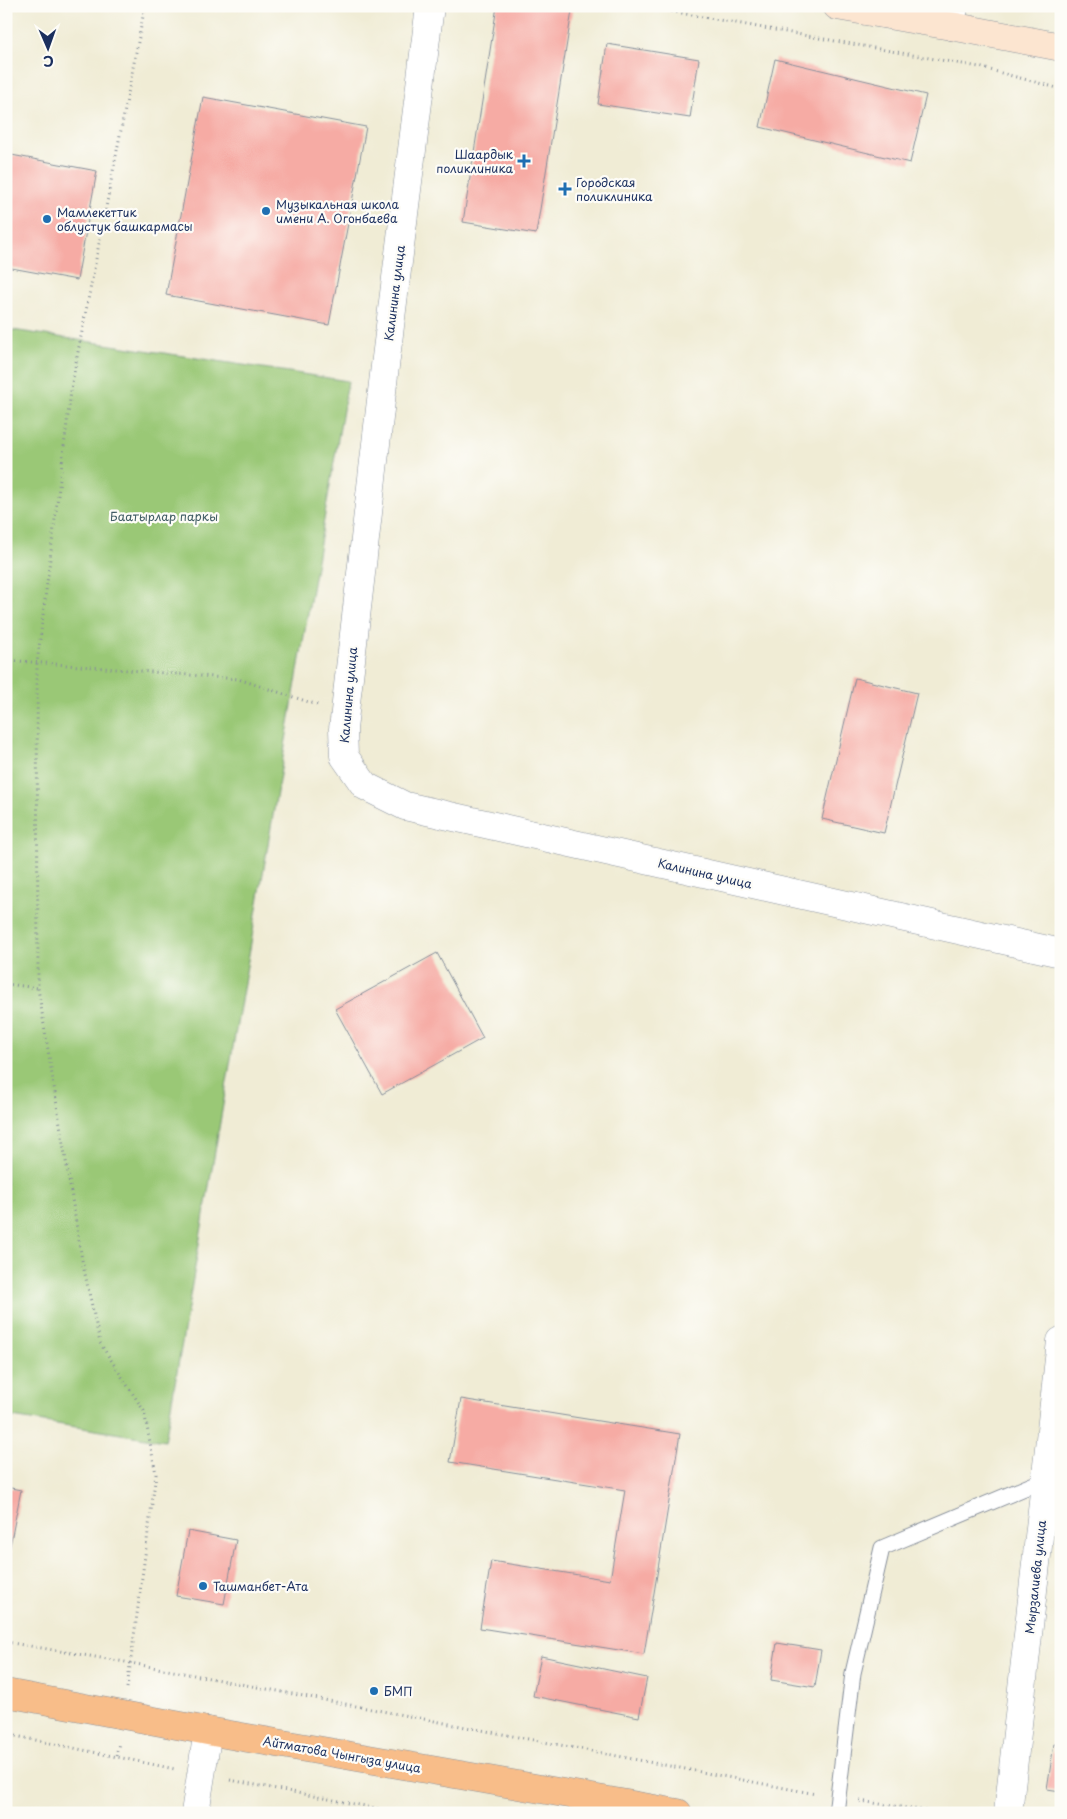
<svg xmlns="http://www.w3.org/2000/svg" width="1067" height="1819" font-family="'Playpen Sans',sans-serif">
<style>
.green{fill:#9ac876;stroke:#5a7c6a}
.building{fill:#f6aba4}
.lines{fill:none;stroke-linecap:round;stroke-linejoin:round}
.lane-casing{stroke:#868e9a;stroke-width:17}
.street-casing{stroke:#868e9a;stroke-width:29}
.secondary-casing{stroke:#868e9a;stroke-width:29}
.highway-casing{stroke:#868e9a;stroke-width:29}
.path{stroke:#868e9a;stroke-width:3;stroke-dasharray:1 4;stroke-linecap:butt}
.lane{stroke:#fff;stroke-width:15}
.street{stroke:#fff;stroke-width:28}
.secondary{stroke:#fce5d0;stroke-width:28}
.highway{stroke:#f8bd89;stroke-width:28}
.poi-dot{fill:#1f6fb2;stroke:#fdfcf7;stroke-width:2}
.labels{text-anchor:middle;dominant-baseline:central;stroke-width:4.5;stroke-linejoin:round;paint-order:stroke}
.poi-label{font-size:12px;fill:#1b2f5e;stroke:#fdfcf7;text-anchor:start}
.street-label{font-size:12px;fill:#1b2f5e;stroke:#fdfcf7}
.park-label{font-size:12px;fill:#415d65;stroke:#fdfcf7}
</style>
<rect width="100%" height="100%" fill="#fdfcf7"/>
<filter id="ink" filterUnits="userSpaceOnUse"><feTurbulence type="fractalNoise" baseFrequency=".02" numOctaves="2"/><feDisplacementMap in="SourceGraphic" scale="10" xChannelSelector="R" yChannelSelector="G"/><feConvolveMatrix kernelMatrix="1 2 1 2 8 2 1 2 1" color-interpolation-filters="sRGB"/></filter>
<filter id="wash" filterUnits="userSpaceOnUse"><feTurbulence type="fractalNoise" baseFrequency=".0096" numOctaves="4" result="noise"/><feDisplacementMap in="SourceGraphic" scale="20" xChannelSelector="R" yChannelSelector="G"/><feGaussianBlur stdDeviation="1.12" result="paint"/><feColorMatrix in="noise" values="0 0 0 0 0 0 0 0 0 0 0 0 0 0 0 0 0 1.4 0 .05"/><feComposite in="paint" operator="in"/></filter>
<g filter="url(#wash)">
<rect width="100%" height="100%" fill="#f0ecd5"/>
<path class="green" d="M6,329L348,381L165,1441L6,1416Z"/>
<g id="blocks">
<g class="building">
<path d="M497,6H542L572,11L536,234L463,222Z"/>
<path d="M607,44L699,59L690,118L598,104Z"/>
<path d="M775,59L926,95L910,163L760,127Z"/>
<path d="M203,97L366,127L329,325L166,295Z"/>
<path d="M6,154L97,171L77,280L6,267Z"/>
<path d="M855,678L917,693L884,833L822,819Z"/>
<path d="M437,953L483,1038L382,1094L335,1009Z"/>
<path d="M461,1399L680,1434L644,1654L480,1628L491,1561L610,1580L625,1490L450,1462Z"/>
<path d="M6,1487L21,1490L7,1561H6Z"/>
<path d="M188,1531L236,1540L224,1604L176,1596Z"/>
<path d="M777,1643L821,1650L815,1687L771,1680Z"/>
<path d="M541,1656L647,1678L639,1717L533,1696Z"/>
<path d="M1054,1744L1061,1745V1791L1047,1789Z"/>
</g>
</g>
</g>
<g filter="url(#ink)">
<use href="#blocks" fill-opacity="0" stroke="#868e9a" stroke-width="1"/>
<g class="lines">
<g class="lane-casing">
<path id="lane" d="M836,1813L853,1673L882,1548L1046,1479"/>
</g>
<g class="street-casing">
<g id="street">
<path d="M430,6L385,366L343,729L344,756L365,786L405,806L1061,953"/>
<path d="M951,26L954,6"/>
<path d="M195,1813L208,1731"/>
<path d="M1008,1813L1061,1341"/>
</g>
</g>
<g class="secondary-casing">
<path id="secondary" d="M837,6L951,26L1061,47"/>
</g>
<g class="highway-casing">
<path id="highway" d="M6,1693L208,1731L678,1813"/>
</g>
<g class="path">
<path d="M375,6H379"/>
<path d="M642,6L979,67L1061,89"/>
<path d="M6,660L238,679L318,705"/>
<path d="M6,984L38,988"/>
<path d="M6,1642L131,1663L816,1794"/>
<path d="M127,1688L156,1474L144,1411L100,1343L82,1260L38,988L37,663L72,383L145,6"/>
<path d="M6,1734L175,1769"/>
<path d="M116,1756L119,1743"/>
<path d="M230,1780L401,1813"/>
<path d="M860,1801L940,1813"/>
</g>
<use href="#lane" class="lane"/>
<use href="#street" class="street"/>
<use href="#secondary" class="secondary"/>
<use href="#highway" class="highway"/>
</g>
</g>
<g class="poi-dot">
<path d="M521.5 153.5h5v5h5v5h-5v5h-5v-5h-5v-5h5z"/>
<path d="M562.5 181.5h5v5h5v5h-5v5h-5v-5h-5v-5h5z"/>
<circle cx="266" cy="211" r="5"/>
<circle cx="47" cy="219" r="5"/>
<circle cx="203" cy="1586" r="5"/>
<circle cx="374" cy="1691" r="5"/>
</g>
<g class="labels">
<g class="poi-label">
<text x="513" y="154" text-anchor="end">Шаардык<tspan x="513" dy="14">поликлиника</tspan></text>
<text x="576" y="182">Городская<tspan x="576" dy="14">поликлиника</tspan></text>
<text x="276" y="204">Музыкальная школа<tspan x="276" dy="14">имени А. Огонбаева</tspan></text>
<text x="57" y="212">Мамлекеттик<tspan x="57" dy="14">облустук башкармасы</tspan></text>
<text x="213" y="1586">Ташманбет-Ата</text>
<text x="384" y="1691">БМП</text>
</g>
<g class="street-label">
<text transform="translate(394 293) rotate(-83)">Калинина улица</text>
<text transform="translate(348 695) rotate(-85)">Калинина улица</text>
<text transform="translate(705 873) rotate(13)">Калинина улица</text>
<text transform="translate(1035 1577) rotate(-84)">Мырзалиева улица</text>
<text transform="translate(342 1754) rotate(10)">Айтматова Чынгыза улица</text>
</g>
<g class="park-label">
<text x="164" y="516">Баатырлар паркы</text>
</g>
</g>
<rect width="1067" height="1819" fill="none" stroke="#fdfcf7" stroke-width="25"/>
<g transform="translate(48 48) rotate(178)" stroke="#fdfcf7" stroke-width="4" paint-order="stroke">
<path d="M0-4L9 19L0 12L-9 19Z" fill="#1b2f5e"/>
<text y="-8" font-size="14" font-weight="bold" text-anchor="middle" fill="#1b2f5e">С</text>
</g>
</svg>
